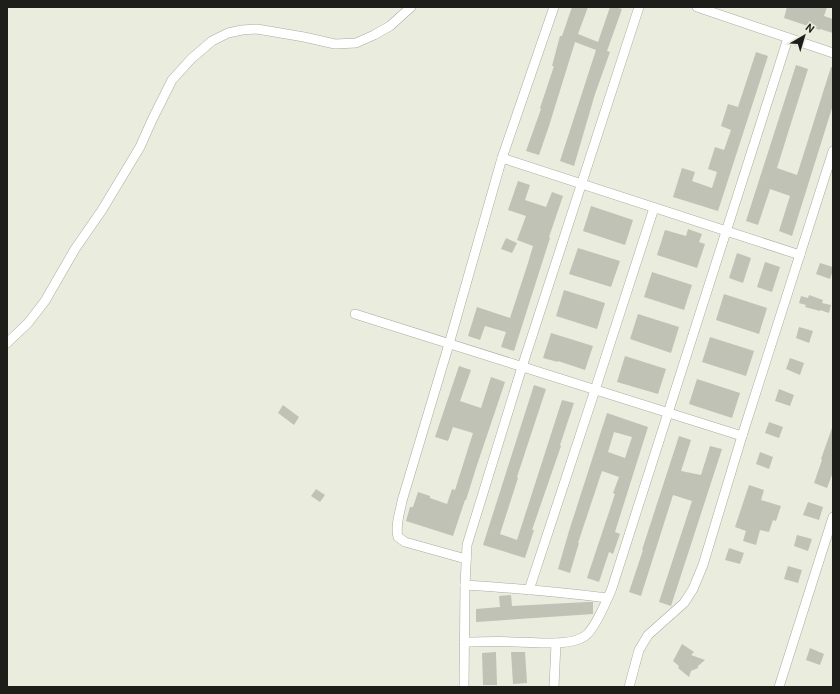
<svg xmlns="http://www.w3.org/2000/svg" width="840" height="694" font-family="Overpass,sans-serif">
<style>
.building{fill:#c0c2b5;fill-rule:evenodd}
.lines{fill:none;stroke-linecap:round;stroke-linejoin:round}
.street-casing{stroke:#aaab9e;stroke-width:10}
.street{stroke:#fff;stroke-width:9}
</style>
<rect width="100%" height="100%" fill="#eaecde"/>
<g class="building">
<path d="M572,7H588L578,34L598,42L610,7H616L622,9L607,51L610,52L595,94L574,166L560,161L596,50L575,42L549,126L539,155L526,151L541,109L540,108L554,66H552L560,36H562Z"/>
<path d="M787,7H827L824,16L833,19V33L820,29V30L784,18Z"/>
<path d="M756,52L768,56L718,211L673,197L682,168L695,172L692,181L712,188L717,172L708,169L715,147L724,150L731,130L721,126L728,104L738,107Z"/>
<path d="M796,65L808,69L777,168L797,175L831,67H833V105L792,236L779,231L790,196L770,189L758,225L746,221Z"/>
<path d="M518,181L530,185L525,200L546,207L552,192L563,196L549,237L550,238L514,351L501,347L506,332L485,326L480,340L468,336L477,307L510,318L528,263L533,246L517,240L526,216L508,210Z"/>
<path d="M591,206L633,220L625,245L583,231Z"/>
<path d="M688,229L702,234L699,242L705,244L697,268L657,255L665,230L686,236Z"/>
<path d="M506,238L517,243L512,253L501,249Z"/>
<path d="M578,248L620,261L611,287L569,274Z"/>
<path d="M737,253L751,258L743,283L729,278Z"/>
<path d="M765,262L780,267L772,292L757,287Z"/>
<path d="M820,263L833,267V270L830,279L816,274Z"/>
<path d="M652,272L692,285L684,310L644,297Z"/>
<path d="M564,290L605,303L597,329L556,316Z"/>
<path d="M724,294L767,308L759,334L716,320Z"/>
<path d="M809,295L823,300L822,303L831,305L829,313L820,310V311L805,307L806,305L799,303L801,296L808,298Z"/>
<path d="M638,314L679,327L671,353L630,339Z"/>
<path d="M799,327L813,331L809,343L796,338Z"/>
<path d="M551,333L593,346L585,370L558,361V362L543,358Z"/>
<path d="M710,337L754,351L746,376L702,362Z"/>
<path d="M625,356L666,369L658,394L617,382Z"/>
<path d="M790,358L804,363L800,375L786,369Z"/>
<path d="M459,366L471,370L460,401L481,408L491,377L505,382L477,465L466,500H465L453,536L406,521L410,507H413L418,492L430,496V498L447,504L452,489L455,490L473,433L453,427L448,441L435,437Z"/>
<path d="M697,379L740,393L732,418L689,404Z"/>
<path d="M534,385L546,389L517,477L518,478L500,534L517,540L562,400L574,403L560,445L561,446L532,530H534L525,558L483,545Z"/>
<path d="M779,389L794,395L790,406L775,401Z"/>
<path d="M283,405L299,417L294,425L278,413Z"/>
<path d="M607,413L648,427L615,532L620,534L613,554L609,552L599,582L587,578L615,494L613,493L619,477L602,471L578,543H579L570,573L558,569L569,531ZM614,432L632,437L625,458L608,452Z"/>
<path d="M769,422L783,427L779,438L765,433Z"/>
<path d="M832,428H833V472L827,488L814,483L822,460L821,459Z"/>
<path d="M679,436L691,440L681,471L701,475L710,446L722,449L671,606L659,602L692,501L673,495L641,596L629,592L643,550H642Z"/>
<path d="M760,452L773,457L769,469L756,464Z"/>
<path d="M749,485L764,490L761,500L781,506L776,521L773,520L769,532L760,530L756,545L743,541L746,531L735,527Z"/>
<path d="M316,489L325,495L320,502L311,496Z"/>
<path d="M808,502L823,507L819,520L803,515Z"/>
<path d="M797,535L812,539L808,551L794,546Z"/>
<path d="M729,548L744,553L740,564L725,560Z"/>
<path d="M788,566L802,570L798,583L784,579Z"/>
<path d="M511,595L512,606L587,602H593V614L476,622V609L500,607L499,596Z"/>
<path d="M682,644L694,652L691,655L705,660L698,666V668L691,671L689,677L678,668L679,666L673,661Z"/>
<path d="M810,648L824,654L820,665L806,660Z"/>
<path d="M496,652L497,685H483L482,653Z"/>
<path d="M511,652H525L527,683L513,684Z"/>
</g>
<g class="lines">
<g class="street-casing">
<g id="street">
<path d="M697,7L833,53"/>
<path d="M502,158L800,255"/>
<path d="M355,314L742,436"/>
<path d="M7,343L28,323L45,301L75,249L102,210L140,147L152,120L172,80L191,59L212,41L228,33L242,30L257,29L304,37L335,44L356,43L374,35L390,26L411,7"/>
<path d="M466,559L405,542L398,537C395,525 400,513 402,501L449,344L502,158L554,7"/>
<path d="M465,585C512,588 560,592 607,598"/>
<path d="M529,590L595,390L654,208"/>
<path d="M464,642C482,642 499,641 516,642C536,642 569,647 585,636C595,629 607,600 612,588L788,38"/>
<path d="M464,687L465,585L467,545L522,367L639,7"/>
<path d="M554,687L556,643"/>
<path d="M629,687L639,650L648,635L684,603L693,589L703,565L742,436L833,151"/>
<path d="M779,687L833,517"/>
</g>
</g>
<use href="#street" class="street"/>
</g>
<rect width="840" height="694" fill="none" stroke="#1d1e19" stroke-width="16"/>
<g transform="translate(804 36) rotate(38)" stroke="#eaecde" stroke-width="3" paint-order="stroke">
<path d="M0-3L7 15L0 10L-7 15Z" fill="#1d1e19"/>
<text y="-6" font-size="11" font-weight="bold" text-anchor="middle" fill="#1d1e19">N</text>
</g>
</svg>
